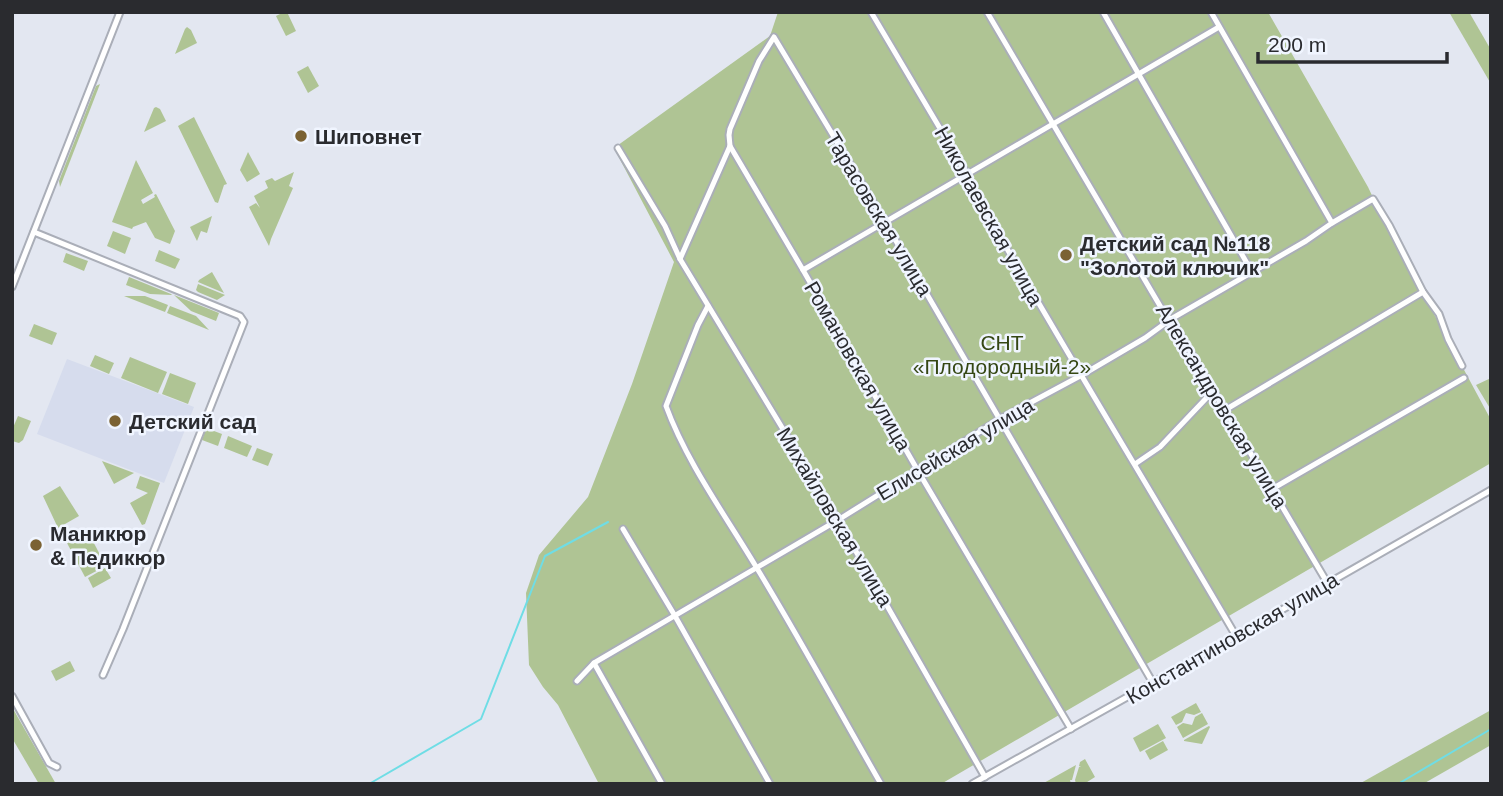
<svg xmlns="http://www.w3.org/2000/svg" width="1503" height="796" font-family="Arial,sans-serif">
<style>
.built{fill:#d6dced}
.green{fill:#afc494}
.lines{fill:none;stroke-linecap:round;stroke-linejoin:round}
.stream{stroke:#6fdde5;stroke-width:2}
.street-casing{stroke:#aaaeb8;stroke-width:9}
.street{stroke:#fff;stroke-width:5}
.poi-dot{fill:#7b6233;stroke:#f0f5ff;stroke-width:2.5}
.labels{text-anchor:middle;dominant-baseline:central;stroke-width:5;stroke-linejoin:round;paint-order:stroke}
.poi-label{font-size:21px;font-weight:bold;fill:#2a2b2f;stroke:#f0f5ff;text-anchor:start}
.street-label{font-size:21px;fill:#2a2b2f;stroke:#f0f5ff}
.park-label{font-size:21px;fill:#354714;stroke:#f0f5ff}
</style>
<rect width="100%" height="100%" fill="#e3e7f1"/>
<path class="built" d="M67,359L194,407L164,483L37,434Z"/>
<g class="green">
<path d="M284,12H287L296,31L286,36L276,16Z"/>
<path d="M778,12H1268L1368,187L1385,223L1491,420V463L941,784H599L558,705L543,687L529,665L526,593L539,555L588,497L632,384L674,262L614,148L770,36Z"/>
<path d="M1449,12H1469L1491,50V84Z"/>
<path d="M187,27L191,30L197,43L175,54L185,29Z"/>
<path d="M308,66L319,86L308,93L297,72Z"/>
<path d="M100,84L60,187L59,181L96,86Z"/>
<path d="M156,107L160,109L166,121L144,132L154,108Z"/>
<path d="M194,117L227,184L224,185L218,203L215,202L178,126Z"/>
<path d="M248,152L260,174L247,182L240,170Z"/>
<path d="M136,160L153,193L141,200L143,204L155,197L154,195L156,194L175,231L170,244L155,238L146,222L133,227L132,229L112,222Z"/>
<path d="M294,172L289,186L293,188L271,239L269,246L249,207L256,203L260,208L254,196L268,188L265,181L272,178L275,181Z"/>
<path d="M212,216L207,233L201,231L197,241L190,227Z"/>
<path d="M113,231L131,238L125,254L107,246Z"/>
<path d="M159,250L180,259L175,269L155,261Z"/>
<path d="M66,253L88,261L84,271L63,262Z"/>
<path d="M212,272L224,293L198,282L199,280Z"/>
<path d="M129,277L171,294L172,295L150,294L126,285Z"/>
<path d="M198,284L225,295L217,300L198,292L196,290Z"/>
<path d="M174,295L219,313L216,321L191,311Z"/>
<path d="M124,296H145L168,305L165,312Z"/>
<path d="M170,306L196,316L209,330L167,313Z"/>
<path d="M34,324L57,333L52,345L29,336Z"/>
<path d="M95,355L114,363L109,374L90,366Z"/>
<path d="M130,357L167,372L158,393L121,378Z"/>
<path d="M170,373L196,383L188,404L162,394Z"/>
<path d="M1491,378V410L1476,385Z"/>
<path d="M18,416L31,421L23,440L19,443L12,441V430Z"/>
<path d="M206,428L222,434L218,446L202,440Z"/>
<path d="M228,436L252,446L247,457L224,448Z"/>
<path d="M257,448L273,454L268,466L252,460Z"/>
<path d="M102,461L134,473L114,484Z"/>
<path d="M140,476L160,483L145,524L142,525L130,503L148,493L136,488Z"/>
<path d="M60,486L79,516L58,528L43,496Z"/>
<path d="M88,532L106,566L85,577L67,543Z"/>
<path d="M105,568L111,578L93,588L88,578Z"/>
<path d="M70,661L75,671L56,681L51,671Z"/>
<path d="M1196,703L1201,712L1194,715L1186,713L1182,722L1176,725L1171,717Z"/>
<path d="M12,707L56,784H39L12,738Z"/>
<path d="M1491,710V745L1423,784H1359Z"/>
<path d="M1202,713L1208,724L1183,738L1177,727L1183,723L1192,725L1195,717Z"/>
<path d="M1158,724L1166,738L1140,752L1133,738Z"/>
<path d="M1209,726L1210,727L1202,744L1184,741V740Z"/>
<path d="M1163,741L1168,750L1150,760L1145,751Z"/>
<path d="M1085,759L1095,777L1084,784H1076L1075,780L1079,767L1081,766H1079L1080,762Z"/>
<path d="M1076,765L1072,780H1070L1071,784H1042Z"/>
</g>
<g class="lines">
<g class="stream">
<path d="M369,784L481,719L545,556L608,522"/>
<path d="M1398,784L1491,729"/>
</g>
<g class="street-casing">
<g id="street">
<path d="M871,12L967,174L968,181C1055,334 1147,484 1236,636"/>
<path d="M987,12L1166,316L1171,319L1328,584"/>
<path d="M1103,12L1252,272"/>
<path d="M1211,12L1332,223"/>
<path d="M730,146L803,270L918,471L1071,729"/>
<path d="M618,148L665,226L680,259L838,520L985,777"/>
<path d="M34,232L240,316L244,322L123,629L103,675"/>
<path d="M680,259L730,146L729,135L730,129L759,61L774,37L885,222L1153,683"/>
<path d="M803,270L1219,27"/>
<path d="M12,287L120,12"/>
<path d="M708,306L698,325L666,406C686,461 725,515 755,565C799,637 839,711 881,784"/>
<path d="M1225,410L1423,292"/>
<path d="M1135,464L1160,447L1214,390"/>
<path d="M1272,489L1464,378"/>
<path d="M623,529L675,616L770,784"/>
<path d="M594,663L662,784"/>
<path d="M577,681L594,663L838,520L1000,419L1082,375L1145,338L1171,319L1306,241L1332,223L1373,199L1389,225L1423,292L1439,314L1448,339L1462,366"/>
<path d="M12,696L49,763L57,767"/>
<path d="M972,784L1236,636L1491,490"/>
</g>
</g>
<use href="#street" class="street"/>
</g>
<g class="poi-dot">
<circle cx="301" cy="136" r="7"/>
<circle cx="1066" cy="255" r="7"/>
<circle cx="115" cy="421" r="7"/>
<circle cx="36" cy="545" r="7"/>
</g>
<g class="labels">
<g class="poi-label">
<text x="315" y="136">Шиповнет</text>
<text x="1080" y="243">Детский сад №118<tspan x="1080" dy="24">"Золотой ключик"</tspan></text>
<text x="129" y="421">Детский сад</text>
<text x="50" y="533">Маникюр<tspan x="50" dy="24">&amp; Педикюр</tspan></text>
</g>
<g class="street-label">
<text transform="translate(879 214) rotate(59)">Тарасовская улица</text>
<text transform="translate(989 216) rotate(61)">Николаевская улица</text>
<text transform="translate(858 366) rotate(60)">Романовская улица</text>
<text transform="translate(1222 406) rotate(59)">Александровская улица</text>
<text transform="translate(955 449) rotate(-31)">Елисейская улица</text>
<text transform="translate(835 517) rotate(59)">Михайловская улица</text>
<text transform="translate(1232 638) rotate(-30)">Константиновская улица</text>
</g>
<g class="park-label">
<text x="1002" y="342">СНТ<tspan x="1002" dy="24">«Плодородный-2»</tspan></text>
</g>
</g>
<rect width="1503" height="796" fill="none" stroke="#2a2b2f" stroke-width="28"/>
<path d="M1258 52v10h189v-10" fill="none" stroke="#2a2b2f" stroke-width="3.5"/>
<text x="1268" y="52" font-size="21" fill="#2a2b2f" stroke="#f0f5ff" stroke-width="5" paint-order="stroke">200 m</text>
</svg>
